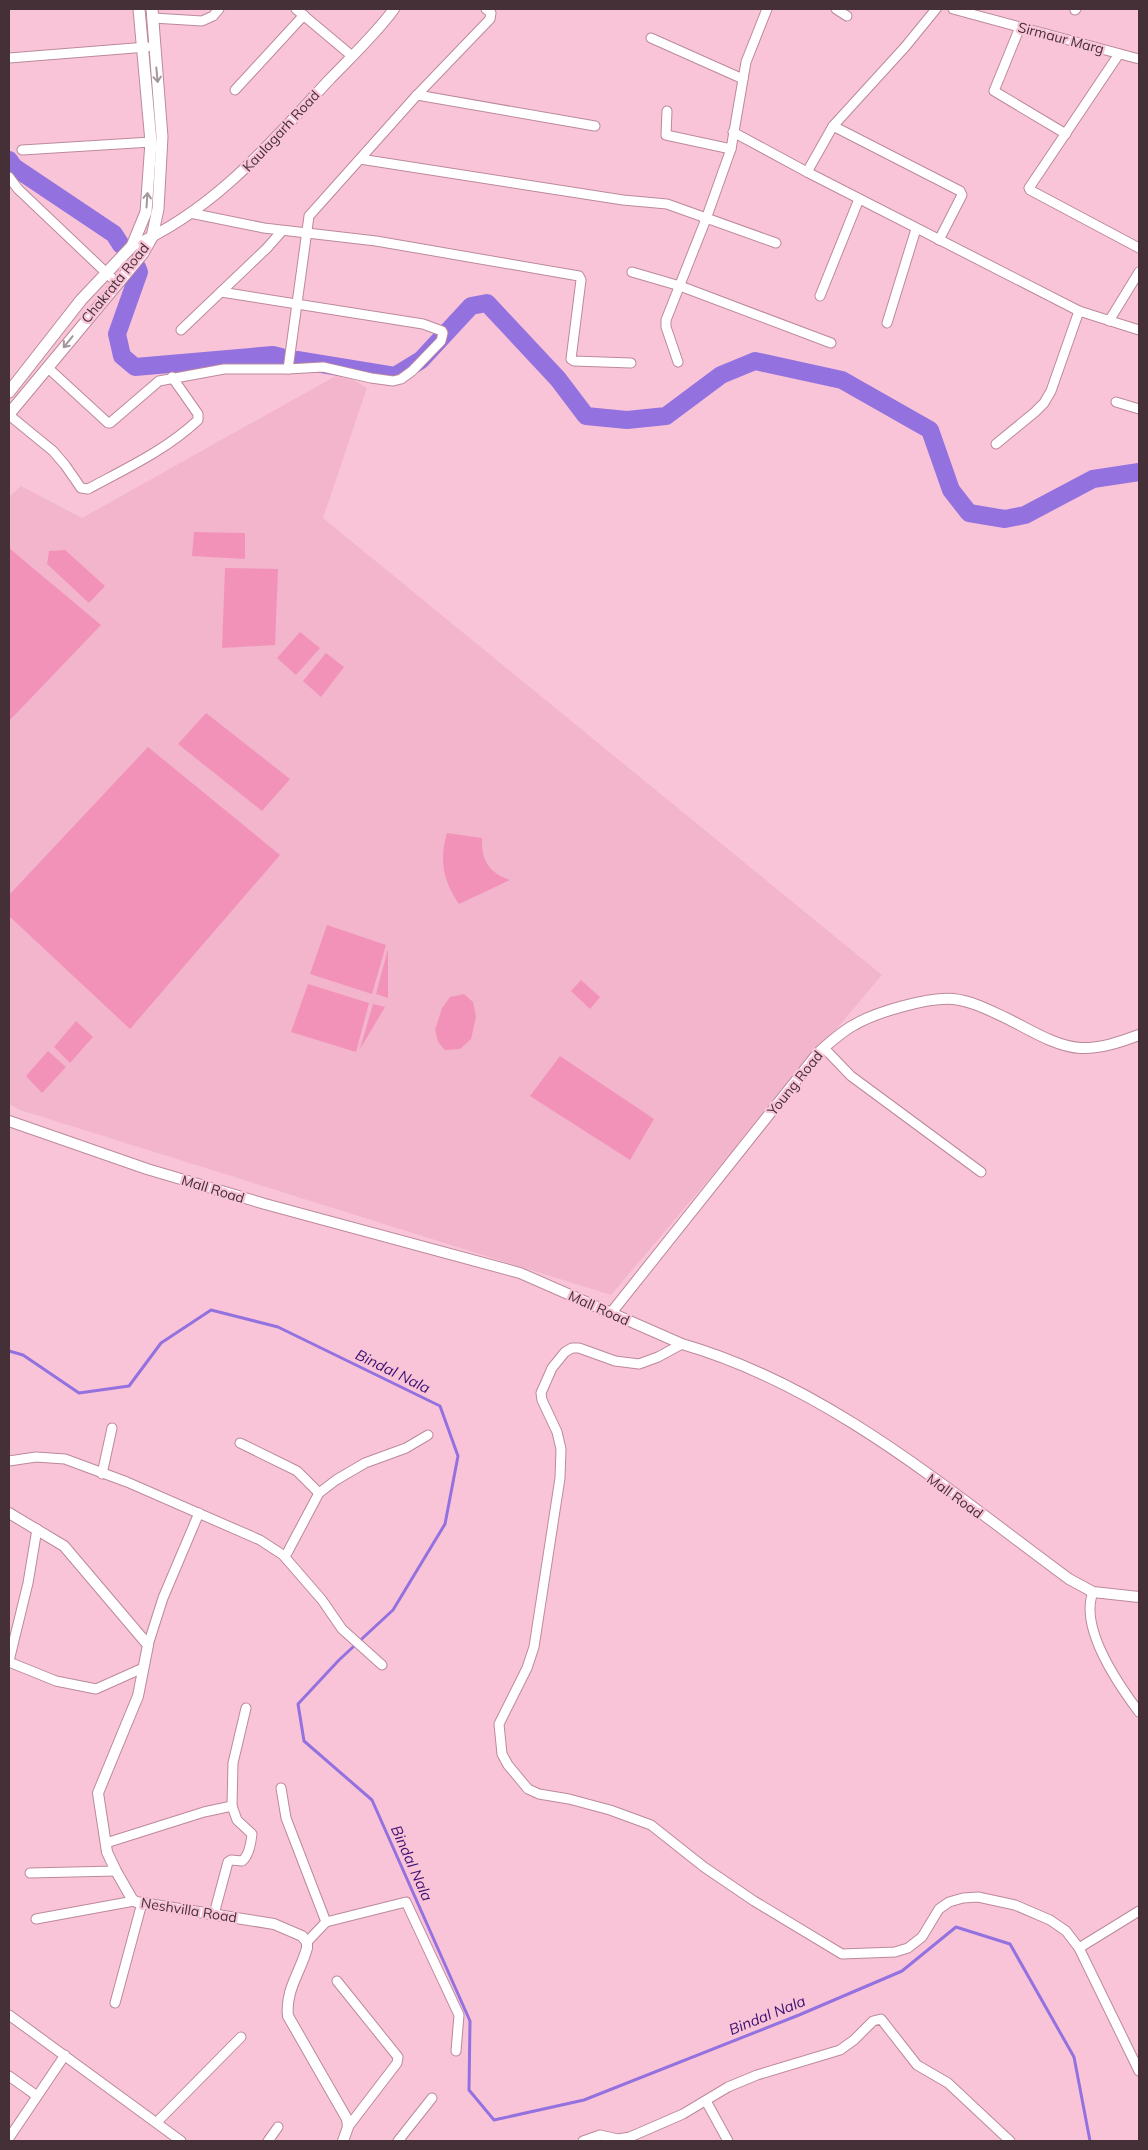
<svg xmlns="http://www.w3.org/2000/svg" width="1148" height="2150" font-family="Mulish,sans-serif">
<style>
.built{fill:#f2b5cc}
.green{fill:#f392b9}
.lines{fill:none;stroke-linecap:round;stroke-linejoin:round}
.stream{stroke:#9372e0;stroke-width:3}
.river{stroke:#9372e0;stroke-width:18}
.minor-casing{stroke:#bc899c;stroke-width:11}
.tertiary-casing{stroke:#bc899c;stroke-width:12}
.secondary-casing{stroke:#bc899c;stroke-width:13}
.minor{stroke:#fff;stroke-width:9}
.tertiary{stroke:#fff;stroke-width:10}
.secondary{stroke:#fff;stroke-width:11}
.oneway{stroke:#a2989c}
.labels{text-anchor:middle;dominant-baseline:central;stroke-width:4.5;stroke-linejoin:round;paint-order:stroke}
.street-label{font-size:14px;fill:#453038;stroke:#fac4d8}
.water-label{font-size:15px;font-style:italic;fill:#3a0f73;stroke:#fac4d8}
</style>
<rect width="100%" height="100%" fill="#fac4d8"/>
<path class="built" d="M341,373L367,388L323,518L882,975L611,1295L20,1110L9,1104V497L21,486L82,518Z"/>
<g class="green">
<path d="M194,532L245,533V559L192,556Z"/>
<path d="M9,548L101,625L9,721Z"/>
<path d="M65,550L105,586L89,603L47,564L49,551Z"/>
<path d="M225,568L278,569L275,645L222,648Z"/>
<path d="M300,632L320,648L296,675L277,658Z"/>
<path d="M326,653L344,667L321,697L303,681Z"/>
<path d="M206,713L290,779L262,811L178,744Z"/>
<path d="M148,747L280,855L130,1029L9,916V895Z"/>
<path d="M447,833L482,838C481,860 489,873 510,880L459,904C443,881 439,860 447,833Z"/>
<path d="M327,925L386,945L372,994L310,974Z"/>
<path d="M388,949V998L376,994Z"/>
<path d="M581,980L600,997L590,1009L571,991Z"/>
<path d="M308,984L369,1003L356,1052L291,1032Z"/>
<path d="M464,994L473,1002L476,1017L471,1039L460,1049L445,1050L438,1042L435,1030L442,1008L450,997Z"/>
<path d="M373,1004L385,1007L360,1049Z"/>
<path d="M76,1021L93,1037L70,1063L54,1047Z"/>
<path d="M48,1051L66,1067L42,1093L26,1076Z"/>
<path d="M560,1056L654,1119L630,1160L530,1096Z"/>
</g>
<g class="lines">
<path class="stream" d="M9,1351L23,1355L79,1393L129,1386L161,1343L211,1310L278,1327L440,1406L458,1456L445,1524L393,1610L339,1660L298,1704L304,1741L372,1800L470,2021L469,2090L494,2120L584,2100L799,2015L902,1971L956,1927L1010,1944L1074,2057L1090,2141"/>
<g class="river">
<path d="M9,160L14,167L114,234L121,245"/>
<path d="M137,267L139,272L117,334L122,356L135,367L273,355L281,357"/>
<path d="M297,360L395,376L421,360L471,306L487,303L558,379L586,416L627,420L666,416L721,375L755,361L842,380L930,430L951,490L969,513L1005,519L1025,515L1093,479L1139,472"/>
</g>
<g class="minor-casing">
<g id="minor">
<path d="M296,9L352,56"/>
<path d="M836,9L847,16"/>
<path d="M953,9L1139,59"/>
<path d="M1075,10L1076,9"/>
<path d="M153,18L202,21L213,16L219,9"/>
<path d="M1020,27L994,91L1066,134"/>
<path d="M651,38L743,79"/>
<path d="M1119,54L1029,188L1030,190L1139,248"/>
<path d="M9,58L147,47"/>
<path d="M235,90L304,15"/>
<path d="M417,95L595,126"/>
<path d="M667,111L666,135L731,149"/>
<path d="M833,126L960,191L962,195L939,240"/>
<path d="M733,132L807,172L1079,311L1139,330"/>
<path d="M22,150L151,142"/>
<path d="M360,159L623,200L667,204L776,243"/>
<path d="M807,172L833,126L905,47L936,9"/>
<path d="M9,177L18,189L117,283"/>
<path d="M190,213L264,228L376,241L579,276L581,280L571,359L574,361L631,363"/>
<path d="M632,272L680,286L831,343"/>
<path d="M221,292L423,324L442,331L443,333L441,341L412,371L401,379L393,381L371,378L323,367L288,369"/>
<path d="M820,296L859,199"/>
<path d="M1109,321L1139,272"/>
<path d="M887,323L916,229"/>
<path d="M181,330L267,248L282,231"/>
<path d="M678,362L666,327V320L706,219L731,149L746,62L767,9"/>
<path d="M47,367L108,423H110L159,381L224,369H288L309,216L417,95L490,19L491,13L486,9"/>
<path d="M1116,402L1139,409"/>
<path d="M9,415L53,451L65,465L81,488L88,489C127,468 166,450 198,420V414L172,377"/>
<path d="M996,444L1035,412L1044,403L1051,391L1079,311"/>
<path d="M824,1048L851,1076L981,1172"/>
<path d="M682,1344L658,1357L639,1364L615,1361L579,1348H572L565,1352L552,1368L541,1393L542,1400L557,1432L561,1449L560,1478L534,1647L527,1668L499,1724L502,1754L508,1765L528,1789L539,1794L569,1799L610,1810L651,1825L704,1867L754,1901L842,1954L895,1952L908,1948L922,1937L939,1909L949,1902L963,1898L978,1897L1015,1905L1050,1920L1066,1931L1079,1948L1139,2071"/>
<path d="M240,1443L297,1471L319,1493"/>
<path d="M9,1461L36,1457L65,1459L127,1482L260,1540L283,1555L322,1600L342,1629L382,1665"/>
<path d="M102,1474L112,1428"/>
<path d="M285,1557L319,1493L336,1480L365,1463L406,1448L428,1435"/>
<path d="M1093,1592C1079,1628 1118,1684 1139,1712"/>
<path d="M148,1645L163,1598L199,1513"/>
<path d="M9,1661L28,1583L37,1529"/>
<path d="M9,1662L56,1681L96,1689L143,1668"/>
<path d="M281,1788L286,1818L326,1922"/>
<path d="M232,1806L233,1763L246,1708"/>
<path d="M106,1843L204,1812L232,1806L237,1820L252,1834C251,1843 249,1856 242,1861L231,1860L228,1862L214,1914"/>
<path d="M30,1873L116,1871"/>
<path d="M36,1919L134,1901"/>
<path d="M307,1942L326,1922L406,1902L459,2015L456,2051"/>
<path d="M1079,1948L1139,1911"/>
<path d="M337,1981L398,2057L397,2063L348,2127"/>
<path d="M115,2003L142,1903"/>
<path d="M9,2015L181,2141"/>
<path d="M9,2076L37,2096"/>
<path d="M706,2101L728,2141"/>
<path d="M157,2122L241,2037"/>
<path d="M9,2138L65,2055"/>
<path d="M268,2141L278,2127"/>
<path d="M398,2141L432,2098"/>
<path d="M583,2141L600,2135L618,2139L630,2137L683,2114L728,2087L757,2075L840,2050L854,2040L873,2021L881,2019L917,2065L948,2083L1010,2141"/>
</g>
</g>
<g class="tertiary-casing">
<g id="tertiary">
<path d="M132,246C212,212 270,144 328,81C350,58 375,35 394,9"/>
<path d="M9,1121L147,1169L265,1204L520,1273L682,1344C828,1386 948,1490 1069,1579L1093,1592L1139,1597"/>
<path d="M611,1313L818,1053C829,1043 841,1032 854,1025C876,1012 928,997 953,999C972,1001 989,1010 1006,1018C1029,1029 1054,1046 1080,1048C1100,1049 1120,1042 1139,1035"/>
<path d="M9,1513L64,1546L148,1645L138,1696L98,1793L107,1852L116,1871L132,1899L136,1902L274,1924L302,1936L307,1942V1948C301,1971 285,1990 288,2016L347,2119L348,2127L343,2141"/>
</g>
</g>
<g class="secondary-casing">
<g id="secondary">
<path d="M132,246L146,212L151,142L139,9"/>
<path d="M9,392L81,300L132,246"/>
<path d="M9,414L143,253L152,237L158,209L162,137L152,9"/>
</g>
</g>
<use href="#minor" class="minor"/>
<use href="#tertiary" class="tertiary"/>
<use href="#secondary" class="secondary"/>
</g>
<defs><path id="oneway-shaft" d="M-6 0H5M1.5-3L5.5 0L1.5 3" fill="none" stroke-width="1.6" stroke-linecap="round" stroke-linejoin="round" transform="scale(1.25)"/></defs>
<g class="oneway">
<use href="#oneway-shaft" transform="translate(157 75) rotate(85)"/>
<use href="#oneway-shaft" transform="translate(147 200) rotate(-86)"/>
<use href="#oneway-shaft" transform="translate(68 342) rotate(129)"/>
</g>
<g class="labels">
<g class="street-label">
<text transform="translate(1061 38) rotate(15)">Sirmaur Marg</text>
<text transform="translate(281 131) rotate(-47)">Kaulagarh Road</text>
<text transform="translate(115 283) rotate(-51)">Chakrata Road</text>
<text transform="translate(795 1083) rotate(-51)">Young Road</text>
<text transform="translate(213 1189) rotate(17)">Mall Road</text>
<text transform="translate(599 1308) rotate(24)">Mall Road</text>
<text transform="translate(955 1496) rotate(36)">Mall Road</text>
<text transform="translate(189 1910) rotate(9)">Neshvilla Road</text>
</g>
<g class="water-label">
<text transform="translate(393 1371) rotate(26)">Bindal Nala</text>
<text transform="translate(412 1863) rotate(66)">Bindal Nala</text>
<text transform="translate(767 2015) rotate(-22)">Bindal Nala</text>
</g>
</g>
<rect width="1148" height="2150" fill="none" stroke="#453038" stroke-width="20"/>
</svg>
